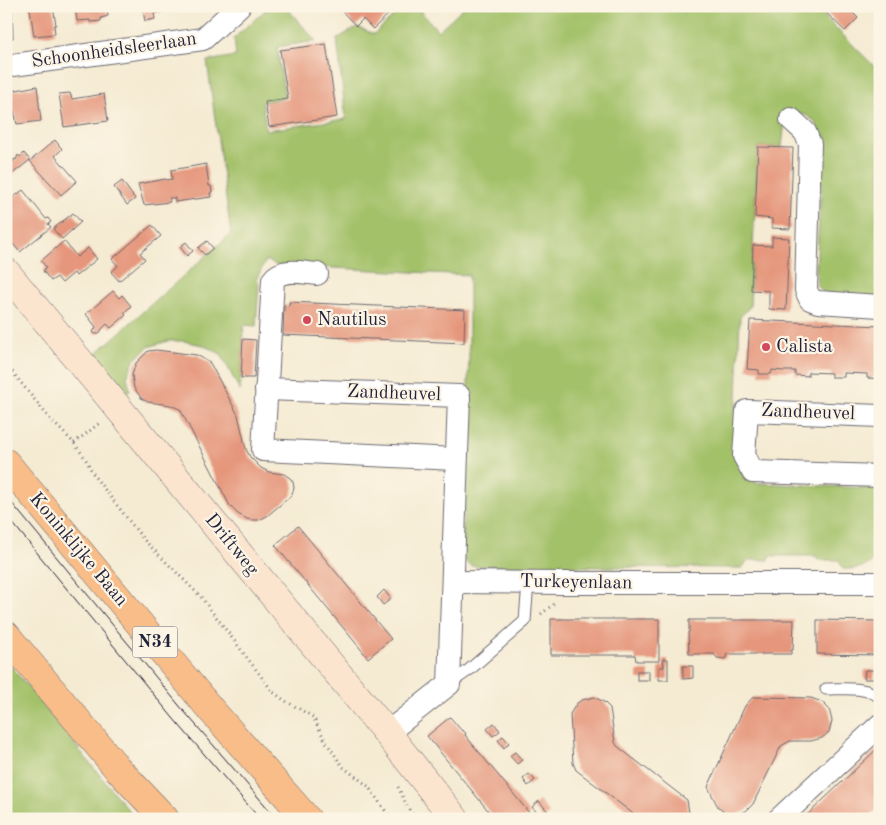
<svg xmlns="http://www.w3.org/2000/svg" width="886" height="825" font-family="'Old Standard TT',serif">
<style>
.green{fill:#a3c169;stroke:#627252}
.building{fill:#e5967c}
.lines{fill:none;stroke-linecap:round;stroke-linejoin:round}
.lane-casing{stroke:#6c6870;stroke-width:13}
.street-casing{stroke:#6c6870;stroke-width:24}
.secondary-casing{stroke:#6c6870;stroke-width:29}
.primary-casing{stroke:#6c6870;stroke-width:29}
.path{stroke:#6c6870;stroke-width:3;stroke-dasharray:1 4;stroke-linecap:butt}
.lane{stroke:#fff;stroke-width:11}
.street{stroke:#fff;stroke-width:22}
.secondary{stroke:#fce5cf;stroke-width:28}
.primary{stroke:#f8bd88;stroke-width:28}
.tram{stroke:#22223b;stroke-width:1}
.poi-dot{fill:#d1495b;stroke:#fcf5e5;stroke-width:2}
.labels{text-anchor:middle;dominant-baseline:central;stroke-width:4.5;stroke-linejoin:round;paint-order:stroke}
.shield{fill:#fcf5e5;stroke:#63616e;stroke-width:1}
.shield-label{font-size:18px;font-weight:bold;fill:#22223b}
.street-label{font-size:19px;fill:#22223b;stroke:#fcf5e5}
.poi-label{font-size:19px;fill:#22223b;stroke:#fcf5e5;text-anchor:start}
</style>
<rect width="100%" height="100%" fill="#fcf5e5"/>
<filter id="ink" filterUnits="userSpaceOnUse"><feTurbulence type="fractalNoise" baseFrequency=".02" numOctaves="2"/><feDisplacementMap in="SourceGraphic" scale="10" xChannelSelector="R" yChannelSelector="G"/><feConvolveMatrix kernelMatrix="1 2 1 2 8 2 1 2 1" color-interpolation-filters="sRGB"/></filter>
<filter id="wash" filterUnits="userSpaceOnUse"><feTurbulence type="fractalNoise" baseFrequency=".0096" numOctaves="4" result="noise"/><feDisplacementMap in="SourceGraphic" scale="20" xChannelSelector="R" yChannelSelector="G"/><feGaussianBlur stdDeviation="1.12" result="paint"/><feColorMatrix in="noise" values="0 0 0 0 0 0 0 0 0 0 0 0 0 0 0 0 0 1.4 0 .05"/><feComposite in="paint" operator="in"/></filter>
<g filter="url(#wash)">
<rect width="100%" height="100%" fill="#f5ebd3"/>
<g class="green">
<path d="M270,6H285L316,41L277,47L285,98L262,102L266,130L346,119L337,39L357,27L374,34L405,6H416L438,31L465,6H814L880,72V297L825,294L817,285L816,271L822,168L820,131L815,122L806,115L786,112L782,147H758L750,307L740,317L735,450L756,483L866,488L877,489L880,491V554C869,568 859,569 843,569L839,560H818L817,556H769V560H748L742,568L472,566L466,562L462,555L469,357V275L276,265L266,260L257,278L259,284L256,326L244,325L240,391L221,354L203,345L183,341H168L148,347L134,360L127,377L130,391L128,393L94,355L231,234L207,61L236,56L234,38Z"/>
<path d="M6,660L129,811L137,819H6Z"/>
</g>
<g id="blocks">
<g class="building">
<path d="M28,6H53L56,25H54L55,34L34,36L30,9Z"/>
<path d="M75,6H107L108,16L101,18V21L90,22V20L77,21Z"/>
<path d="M142,6H178V9L154,13L155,19L145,21Z"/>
<path d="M337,6H397L373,29L363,19L356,26Z"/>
<path d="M819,6H846L858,18L845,31Z"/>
<path d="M6,7H12L13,38L6,39Z"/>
<path d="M326,44L337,117L269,127L265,102L288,99L280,50Z"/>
<path d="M37,86L41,121L17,124L14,111L7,112L6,92Z"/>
<path d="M70,93L72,99L104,94L108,121L64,127L59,94Z"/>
<path d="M55,140L62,149L55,156L77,181L61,195L30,161Z"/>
<path d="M758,147L793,148L790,229L772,228V219L755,217Z"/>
<path d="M24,153L30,160L11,175L7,169L12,165L11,164L14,161L13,160L14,159L16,160L18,155L20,157Z"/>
<path d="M206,164L209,186H211L212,192L210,193L211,197L175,202V198H169L170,202L144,205L138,184L166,179V180L172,179L171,170Z"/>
<path d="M122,181L135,199L127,205L114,187Z"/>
<path d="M23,190L46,219L48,218L51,222L48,224L51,227L20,252L6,236V203Z"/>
<path d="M73,213L81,222L62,239L53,229Z"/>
<path d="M152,225L161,236L140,253L145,259L119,281L111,272L118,266L112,259Z"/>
<path d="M772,237L789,238L786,310L769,309V291L751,290L753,245L772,246Z"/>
<path d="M64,241L77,257L88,248L97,259L76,276L74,273L62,283L57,277L51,281L43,271L46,267L41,261Z"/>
<path d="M207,241L213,248L205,255L198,248Z"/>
<path d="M186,242L193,251L187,256L180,247Z"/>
<path d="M113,291L119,298L122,295L131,306L124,313L126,315L111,328L107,324L102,329L99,334H95L93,332L96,327L86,314Z"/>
<path d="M289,302L465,310L464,343L283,335L284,305L289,306Z"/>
<path d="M750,320L880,326V379L867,378V374L844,373V377H831V373L808,372V376L795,375V371H784L772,370L771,374H759V370L747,369Z"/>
<path d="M243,339L256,340L254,378H241Z"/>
<path d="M156,350L197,355L210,363L238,415L246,449L250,457L261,468L269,472L284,474L290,478L293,482L294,488L291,496L267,516L259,520H252L247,519L238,514L230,506L180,409L170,405L148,402L142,399L134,388L132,375L136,363L148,351Z"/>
<path d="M298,526L391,639L368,658L275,545Z"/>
<path d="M384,590L391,599L383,605L377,597Z"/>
<path d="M551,619H659V661H636L635,655H551Z"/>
<path d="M689,620H794L793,650H791V654H727L725,659L717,658L714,654H689L688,632H689Z"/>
<path d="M817,620L880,621V655L817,654Z"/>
<path d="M663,659H668V680H659V667H664Z"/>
<path d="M683,666H693V678L683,679Z"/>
<path d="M865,670H875L874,679H864Z"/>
<rect x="637" y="671" width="12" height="9"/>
<path d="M594,697L604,702L610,708L615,742L617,746L687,800L690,819H640L576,770L573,763L570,714L577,703L582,700Z"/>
<path d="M753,697L811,698L822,702L829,709L832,721L829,732L822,738L811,741H790L781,746L753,804L746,811L737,815H732L725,813L718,807L708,787L745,706Z"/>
<path d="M450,717L462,731L463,730L466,734L465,735L530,814L524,819H495L427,736Z"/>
<path d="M494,723L500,731L493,736L487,729Z"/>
<path d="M503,736L509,743L504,748L498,740Z"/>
<path d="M880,746V807L867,819H803Z"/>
<path d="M515,752L522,760L517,764L510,756Z"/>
<path d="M529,774L535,780L528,786L523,779Z"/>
<path d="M539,801L549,813L543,819L532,807Z"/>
</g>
</g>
</g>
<g filter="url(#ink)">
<use href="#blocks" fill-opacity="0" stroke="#6c6870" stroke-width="1"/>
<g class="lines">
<g class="lane-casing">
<g id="lane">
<path d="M449,684L469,670L525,621L528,582"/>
<path d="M826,689C844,689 864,686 880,697"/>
</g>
</g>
<g class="street-casing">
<g id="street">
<path d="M6,66L203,39L239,6"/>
<path d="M791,119L805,132L810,144L806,290L810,299L818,302L880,306"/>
<path d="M317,274C304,273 282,267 273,280L263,450L456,459"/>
<path d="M266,389L459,396L449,684L387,733"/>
<path d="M880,416L747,411L744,456L753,472L880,476"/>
<path d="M453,582L566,583H880"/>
<path d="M779,819L880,725"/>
</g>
</g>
<g class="secondary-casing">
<path id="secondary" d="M6,272L387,733L455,819"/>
</g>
<g class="primary-casing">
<g id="primary">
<path d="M6,463L212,711L307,819"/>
<path d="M6,635L117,768L165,819"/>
</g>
</g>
<g class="path">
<path d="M6,364L50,419L74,443L85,458L95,477L144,540L201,597L273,692L284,700L313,717L326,742L343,767L368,786L391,819"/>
<path d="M74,443L101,422"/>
<path d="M541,614L554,604"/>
<path d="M398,787L408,808L416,819"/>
</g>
<use href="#lane" class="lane"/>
<use href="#street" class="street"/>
<use href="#secondary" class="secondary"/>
<use href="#primary" class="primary"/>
<g class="tram">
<path d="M6,496L183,710L277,819"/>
<path d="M6,515L173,718L260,819"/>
</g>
</g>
</g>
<g class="poi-dot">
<circle cx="307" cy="320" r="5"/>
<circle cx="766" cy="347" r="5"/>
</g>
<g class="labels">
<rect class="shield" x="132.5" y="626.5" width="45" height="31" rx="4"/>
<g class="shield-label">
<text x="155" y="642">N34</text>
</g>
<g class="street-label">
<text transform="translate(114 51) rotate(-8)">Schoonheidsleerlaan</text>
<text transform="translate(394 394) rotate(2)">Zandheuvel</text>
<text transform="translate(808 413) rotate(2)">Zandheuvel</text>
<text transform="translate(231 545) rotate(51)">Driftweg</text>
<text transform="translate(78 550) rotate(50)">Koninklijke Baan</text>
<text transform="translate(576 583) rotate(1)">Turkeyenlaan</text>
</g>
<g class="poi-label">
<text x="317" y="320">Nautilus</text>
<text x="776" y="347">Calista</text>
</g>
</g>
<rect width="886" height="825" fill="none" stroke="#fcf5e5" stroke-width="25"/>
</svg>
